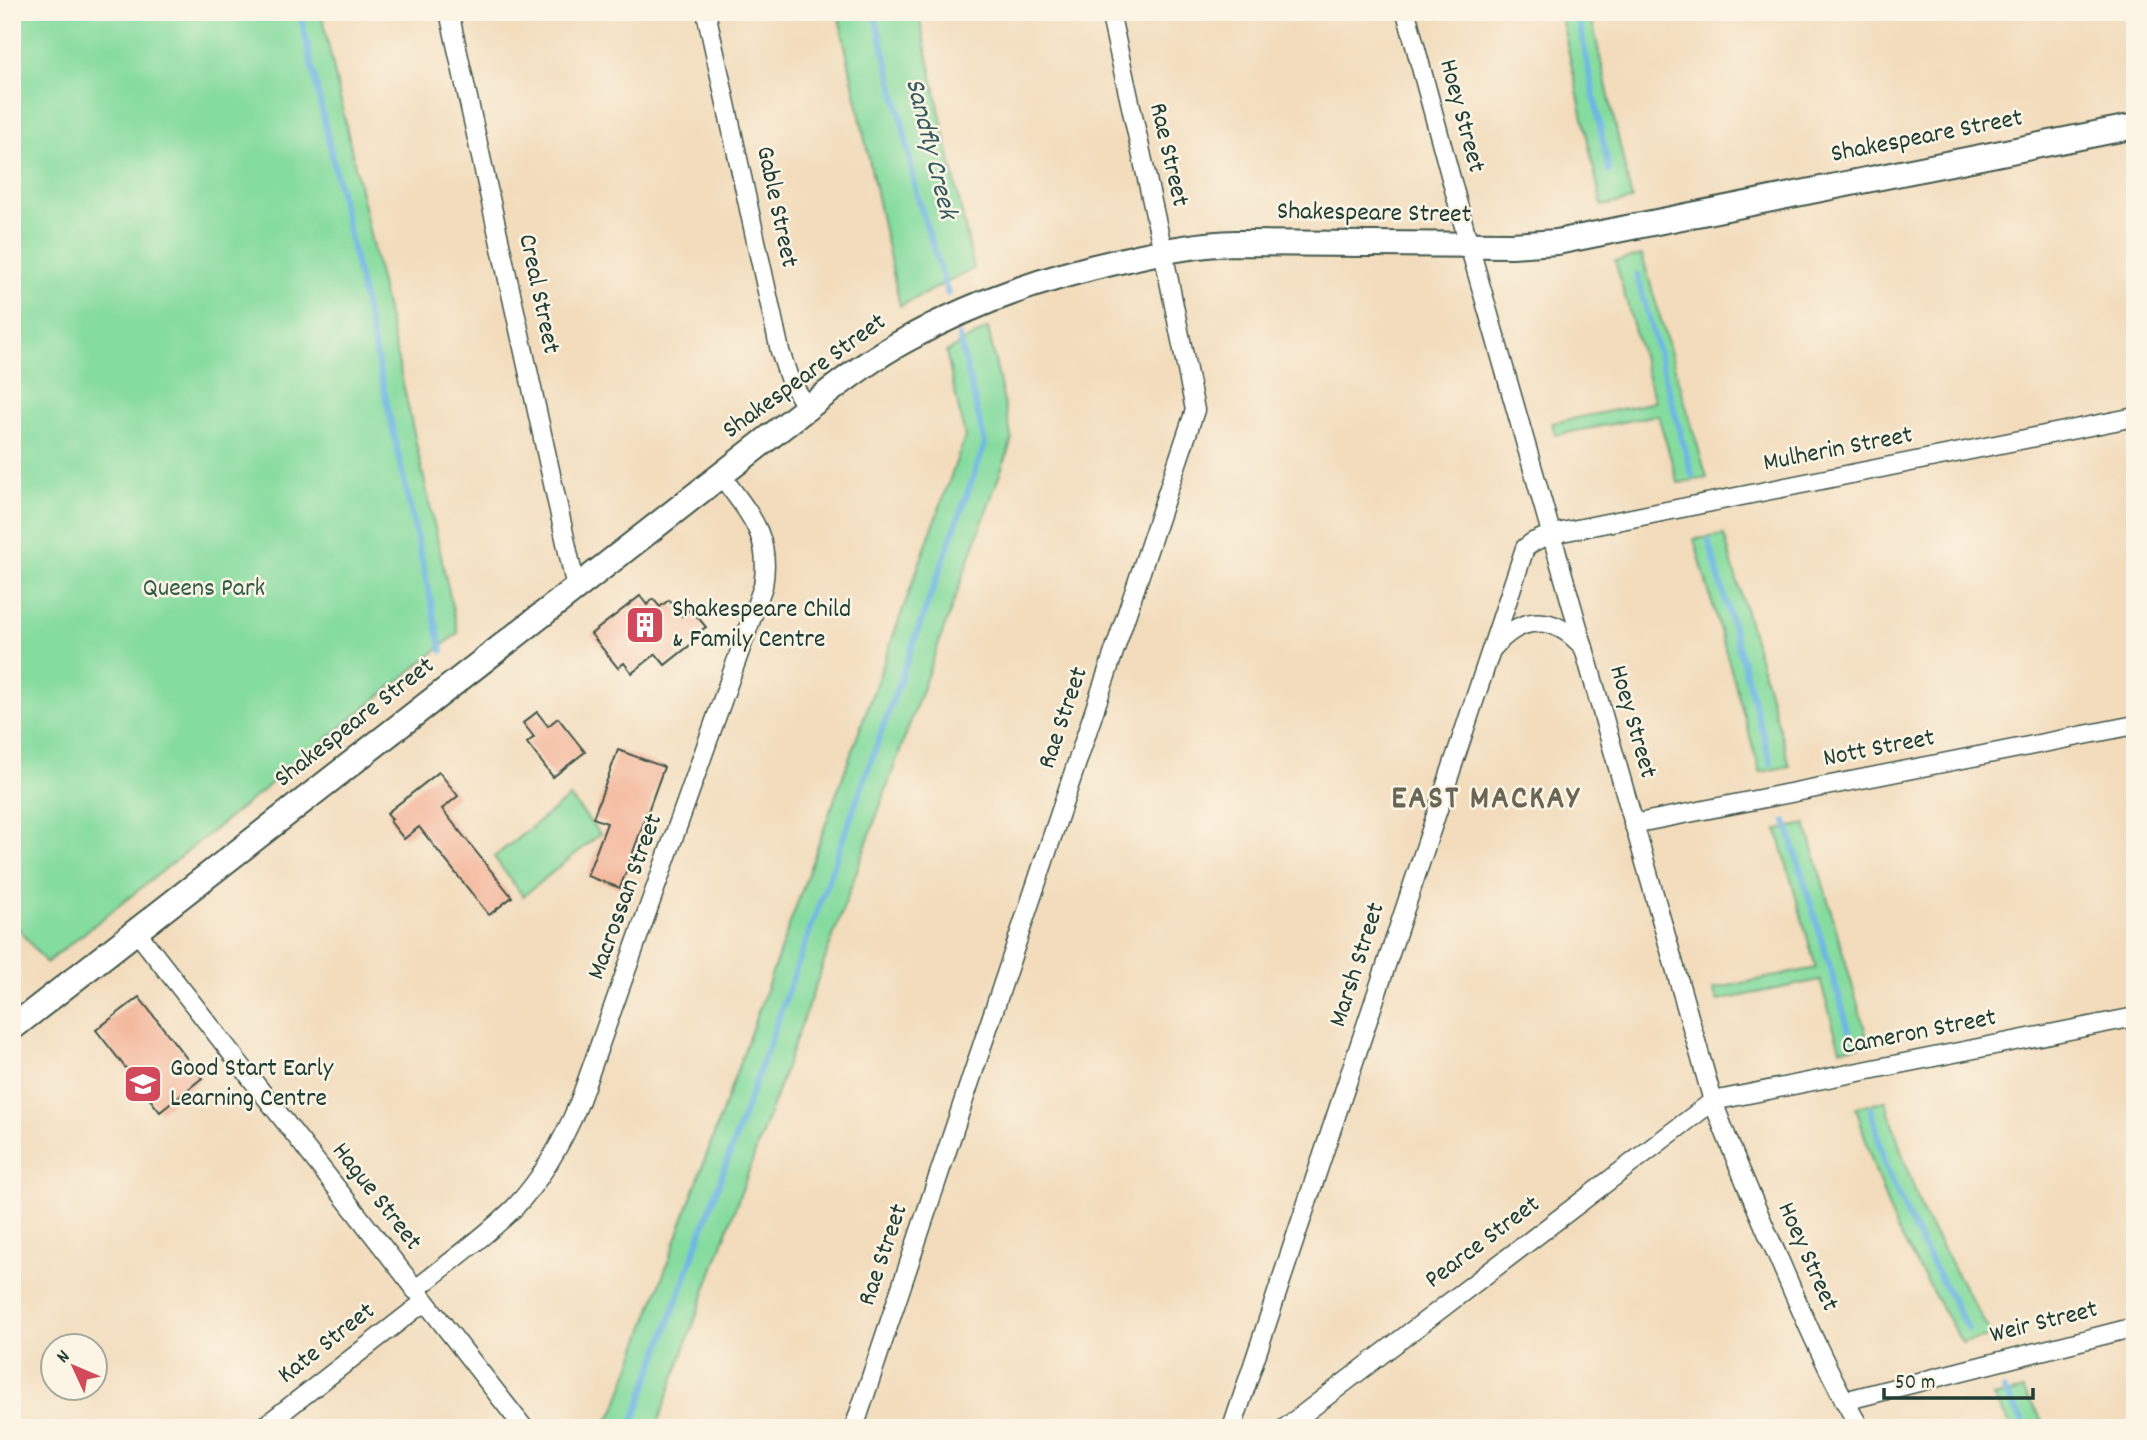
<svg xmlns="http://www.w3.org/2000/svg" width="2147" height="1440" font-family="Dekko,sans-serif">
<style>
.green{fill:#85dc9f;stroke:#528c6a;stroke-width:2}
.lines{fill:none;stroke-linecap:round;stroke-linejoin:round}
.stream{stroke:#6eb6e5;stroke-width:6}
.building{fill:#f3b296}
.street-casing{stroke:#3f5548;stroke-width:21}
.secondary-casing{stroke:#3f5548;stroke-width:28}
.street{stroke:#fff;stroke-width:18}
.secondary{stroke:#fff;stroke-width:24}
.labels{text-anchor:middle;dominant-baseline:central;stroke-width:5;stroke-linejoin:round;paint-order:stroke}
.street-label{font-size:26px;fill:#1f3d34;stroke:#fcf5e5}
.park-label{font-size:26px;fill:#335d49;stroke:#fcf5e5}
.poi-label{font-size:26px;fill:#1f3d34;stroke:#fcf5e5;text-anchor:start}
.water-label{font-size:28px;font-style:italic;fill:#335b60;stroke:#fcf5e5}
.district-label{font-size:33px;font-weight:bold;letter-spacing:2px;fill:#696656;stroke:#fcf5e5}
</style>
<rect width="100%" height="100%" fill="#fcf5e5"/>
<filter id="ink" filterUnits="userSpaceOnUse"><feTurbulence type="fractalNoise" baseFrequency=".0143" numOctaves="2"/><feDisplacementMap in="SourceGraphic" scale="14" xChannelSelector="R" yChannelSelector="G"/><feConvolveMatrix kernelMatrix="1 2 1 2 8 2 1 2 1" color-interpolation-filters="sRGB"/></filter>
<filter id="wash" filterUnits="userSpaceOnUse"><feTurbulence type="fractalNoise" baseFrequency=".00686" numOctaves="4" result="noise"/><feDisplacementMap in="SourceGraphic" scale="28" xChannelSelector="R" yChannelSelector="G"/><feGaussianBlur stdDeviation="1.57" result="paint"/><feColorMatrix in="noise" values="0 0 0 0 0 0 0 0 0 0 0 0 0 0 0 0 0 1.4 0 .05"/><feComposite in="paint" operator="in"/></filter>
<g filter="url(#wash)">
<rect width="100%" height="100%" fill="#f2dcbc"/>
<g class="green">
<path d="M12,12H321L458,633L150,881L46,963L12,920Z"/>
<path d="M838,12H918L974,269L900,306Z"/>
<path d="M1560,12H1590L1632,200L1602,206Z"/>
<path d="M1642,255L1707,478L1678,483L1658,415L1555,435L1552,423L1655,402L1615,261Z"/>
<path d="M988,328L1012,440L656,1428H602L614,1412L965,437L946,352Z"/>
<path d="M1724,535L1790,766L1760,772L1694,539Z"/>
<path d="M570,797L600,834L523,896L494,857Z"/>
<path d="M1806,824L1869,1044L1840,1049L1820,980L1717,1001L1713,989L1816,968L1777,830Z"/>
<path d="M1886,1101L1903,1157L1924,1216L1992,1336L1962,1343L1896,1228L1874,1167L1856,1107Z"/>
<path d="M2023,1390L2047,1428H2012L1993,1397Z"/>
</g>
<g class="lines">
<g class="stream">
<path d="M300,12L442,651"/>
<path d="M874,12L900,112L917,195L948,294"/>
<path d="M1577,12L1609,171"/>
<path d="M1637,275L1692,475"/>
<path d="M1709,542L1771,763"/>
<path d="M1786,821L1851,1037"/>
<path d="M1871,1109L1886,1167L1915,1232L1968,1329"/>
<path d="M2004,1390L2027,1428"/>
<path d="M631,1428L985,444L959,336"/>
</g>
</g>
<g id="blocks">
<g class="building">
<path d="M640,596L647,605L653,599L660,607L669,600L682,616L691,609L706,627L696,634L699,638L665,665L656,654L632,673L624,663L618,668L591,634Z"/>
<path d="M537,712L548,726L558,718L585,752L553,777L527,743L534,737L523,723Z"/>
<path d="M618,750L664,767L620,888L587,876L607,823L593,818Z"/>
<path d="M439,772L458,796L442,809L512,897L489,915L419,827L404,839L390,821L392,819L387,813Z"/>
<path d="M139,997L202,1078L160,1112L96,1030Z"/>
</g>
</g>
</g>
<g filter="url(#ink)">
<use href="#blocks" fill-opacity="0" stroke="#3f5548" stroke-width="2"/>
<g class="lines">
<g class="street-casing">
<g id="street">
<path d="M449,12L576,588"/>
<path d="M706,12L780,351L789,378L807,408"/>
<path d="M1406,12L1469,245L1713,1101C1733,1156 1757,1210 1781,1264C1805,1320 1829,1375 1860,1428"/>
<path d="M1493,648C1522,614 1554,614 1584,648"/>
<path d="M1633,824L2135,725"/>
<path d="M136,931L524,1428"/>
<path d="M415,1290C448,1263 484,1238 514,1208C543,1178 563,1141 579,1103L763,586C772,535 749,514 721,475"/>
<path d="M1844,1401L2135,1327"/>
<path d="M262,1428L424,1302"/>
<path d="M854,1428L1195,410L1163,251L1110,12"/>
<path d="M1232,1428L1525,548L1533,542L1552,534L2135,417"/>
<path d="M1285,1428L1713,1101L2135,1017"/>
</g>
</g>
<g class="secondary-casing">
<path id="secondary" d="M12,1028L807,408C838,385 869,360 904,341C973,302 1047,277 1124,260C1161,251 1198,244 1236,243L1512,245L1557,242L2135,126"/>
</g>
<use href="#street" class="street"/>
<use href="#secondary" class="secondary"/>
</g>
</g>
<defs>
<g id="building-square" transform="scale(2.0125)"><rect x="-9" y="-9" width="18" height="18" rx="4" fill="#d1495b" stroke="#fcf5e5"/><path d="M-4-6H4V6H1V3H-1V6H-4ZM-2.5-4.3h1.7v1.8h-1.7ZM.8-4.3h1.7v1.8H.8ZM-2.5-1h1.7V.8h-1.7ZM.8-1h1.7V.8H.8Z" fill="#fff"/></g>
<g id="school-square" transform="scale(2.0125)"><rect x="-9" y="-9" width="18" height="18" rx="4" fill="#d1495b" stroke="#fcf5e5"/><path d="M0-5L7-2L0 1L-7-2ZM-4 1L0 2.5L4 1V4Q0 6-4 4Z" fill="#fff"/></g>
</defs>
<g fill-rule="evenodd">
<use href="#building-square" x="645" y="625"/>
<use href="#school-square" x="143" y="1084"/>
</g>
<g class="labels">
<g class="street-label">
<text transform="translate(1461 116) rotate(75)">Hoey Street</text>
<text transform="translate(1927 137) rotate(-11)">Shakespeare Street</text>
<text transform="translate(1168 155) rotate(77)">Rae Street</text>
<text transform="translate(776 207) rotate(78)">Gable Street</text>
<text transform="translate(1374 214) rotate(1)">Shakespeare Street</text>
<text transform="translate(538 294) rotate(78)">Creal Street</text>
<text transform="translate(805 377) rotate(-36)">Shakespeare Street</text>
<text transform="translate(1838 450) rotate(-11)">Mulherin Street</text>
<text transform="translate(1064 718) rotate(-71)">Rae Street</text>
<text transform="translate(1632 722) rotate(74)">Hoey Street</text>
<text transform="translate(355 723) rotate(-38)">Shakespeare Street</text>
<text transform="translate(1879 749) rotate(-11)">Nott Street</text>
<text transform="translate(626 897) rotate(-70)">Macrossan Street</text>
<text transform="translate(1358 965) rotate(-72)">Marsh Street</text>
<text transform="translate(1919 1033) rotate(-11)">Cameron Street</text>
<text transform="translate(376 1197) rotate(52)">Hague Street</text>
<text transform="translate(1483 1243) rotate(-37)">Pearce Street</text>
<text transform="translate(884 1255) rotate(-71)">Rae Street</text>
<text transform="translate(1807 1257) rotate(66)">Hoey Street</text>
<text transform="translate(2044 1323) rotate(-14)">Weir Street</text>
<text transform="translate(327 1344) rotate(-38)">Kate Street</text>
</g>
<g class="park-label">
<text x="204" y="589">Queens Park</text>
</g>
<g class="poi-label">
<text x="672" y="610">Shakespeare Child<tspan x="672" dy="30">&amp; Family Centre</tspan></text>
<text x="170" y="1069">Good Start Early<tspan x="170" dy="30">Learning Centre</tspan></text>
</g>
<g class="water-label">
<text transform="translate(929 149) rotate(76)">Sandfly Creek</text>
</g>
<g class="district-label">
<text x="1486" y="800">EAST MACKAY</text>
</g>
</g>
<rect width="2147" height="1440" fill="none" stroke="#fcf5e5" stroke-width="42"/>
<g transform="translate(74 1367) rotate(314)"><circle r="33" fill="#fcf5e5" stroke="#a4ab9e" stroke-width="2"/>
<path d="M0-5L12 26L0 18L-12 26Z" fill="#d1495b"/>
<text y="-10" font-size="19" font-weight="bold" text-anchor="middle" fill="#1f3d34">N</text>
</g>
<path d="M1884 1388v10h149v-10" fill="none" stroke="#1f3d34" stroke-width="3.5"/>
<text x="1895" y="1388" font-size="21" fill="#1f3d34" stroke="#fcf5e5" stroke-width="5" paint-order="stroke">50 m</text>
</svg>
